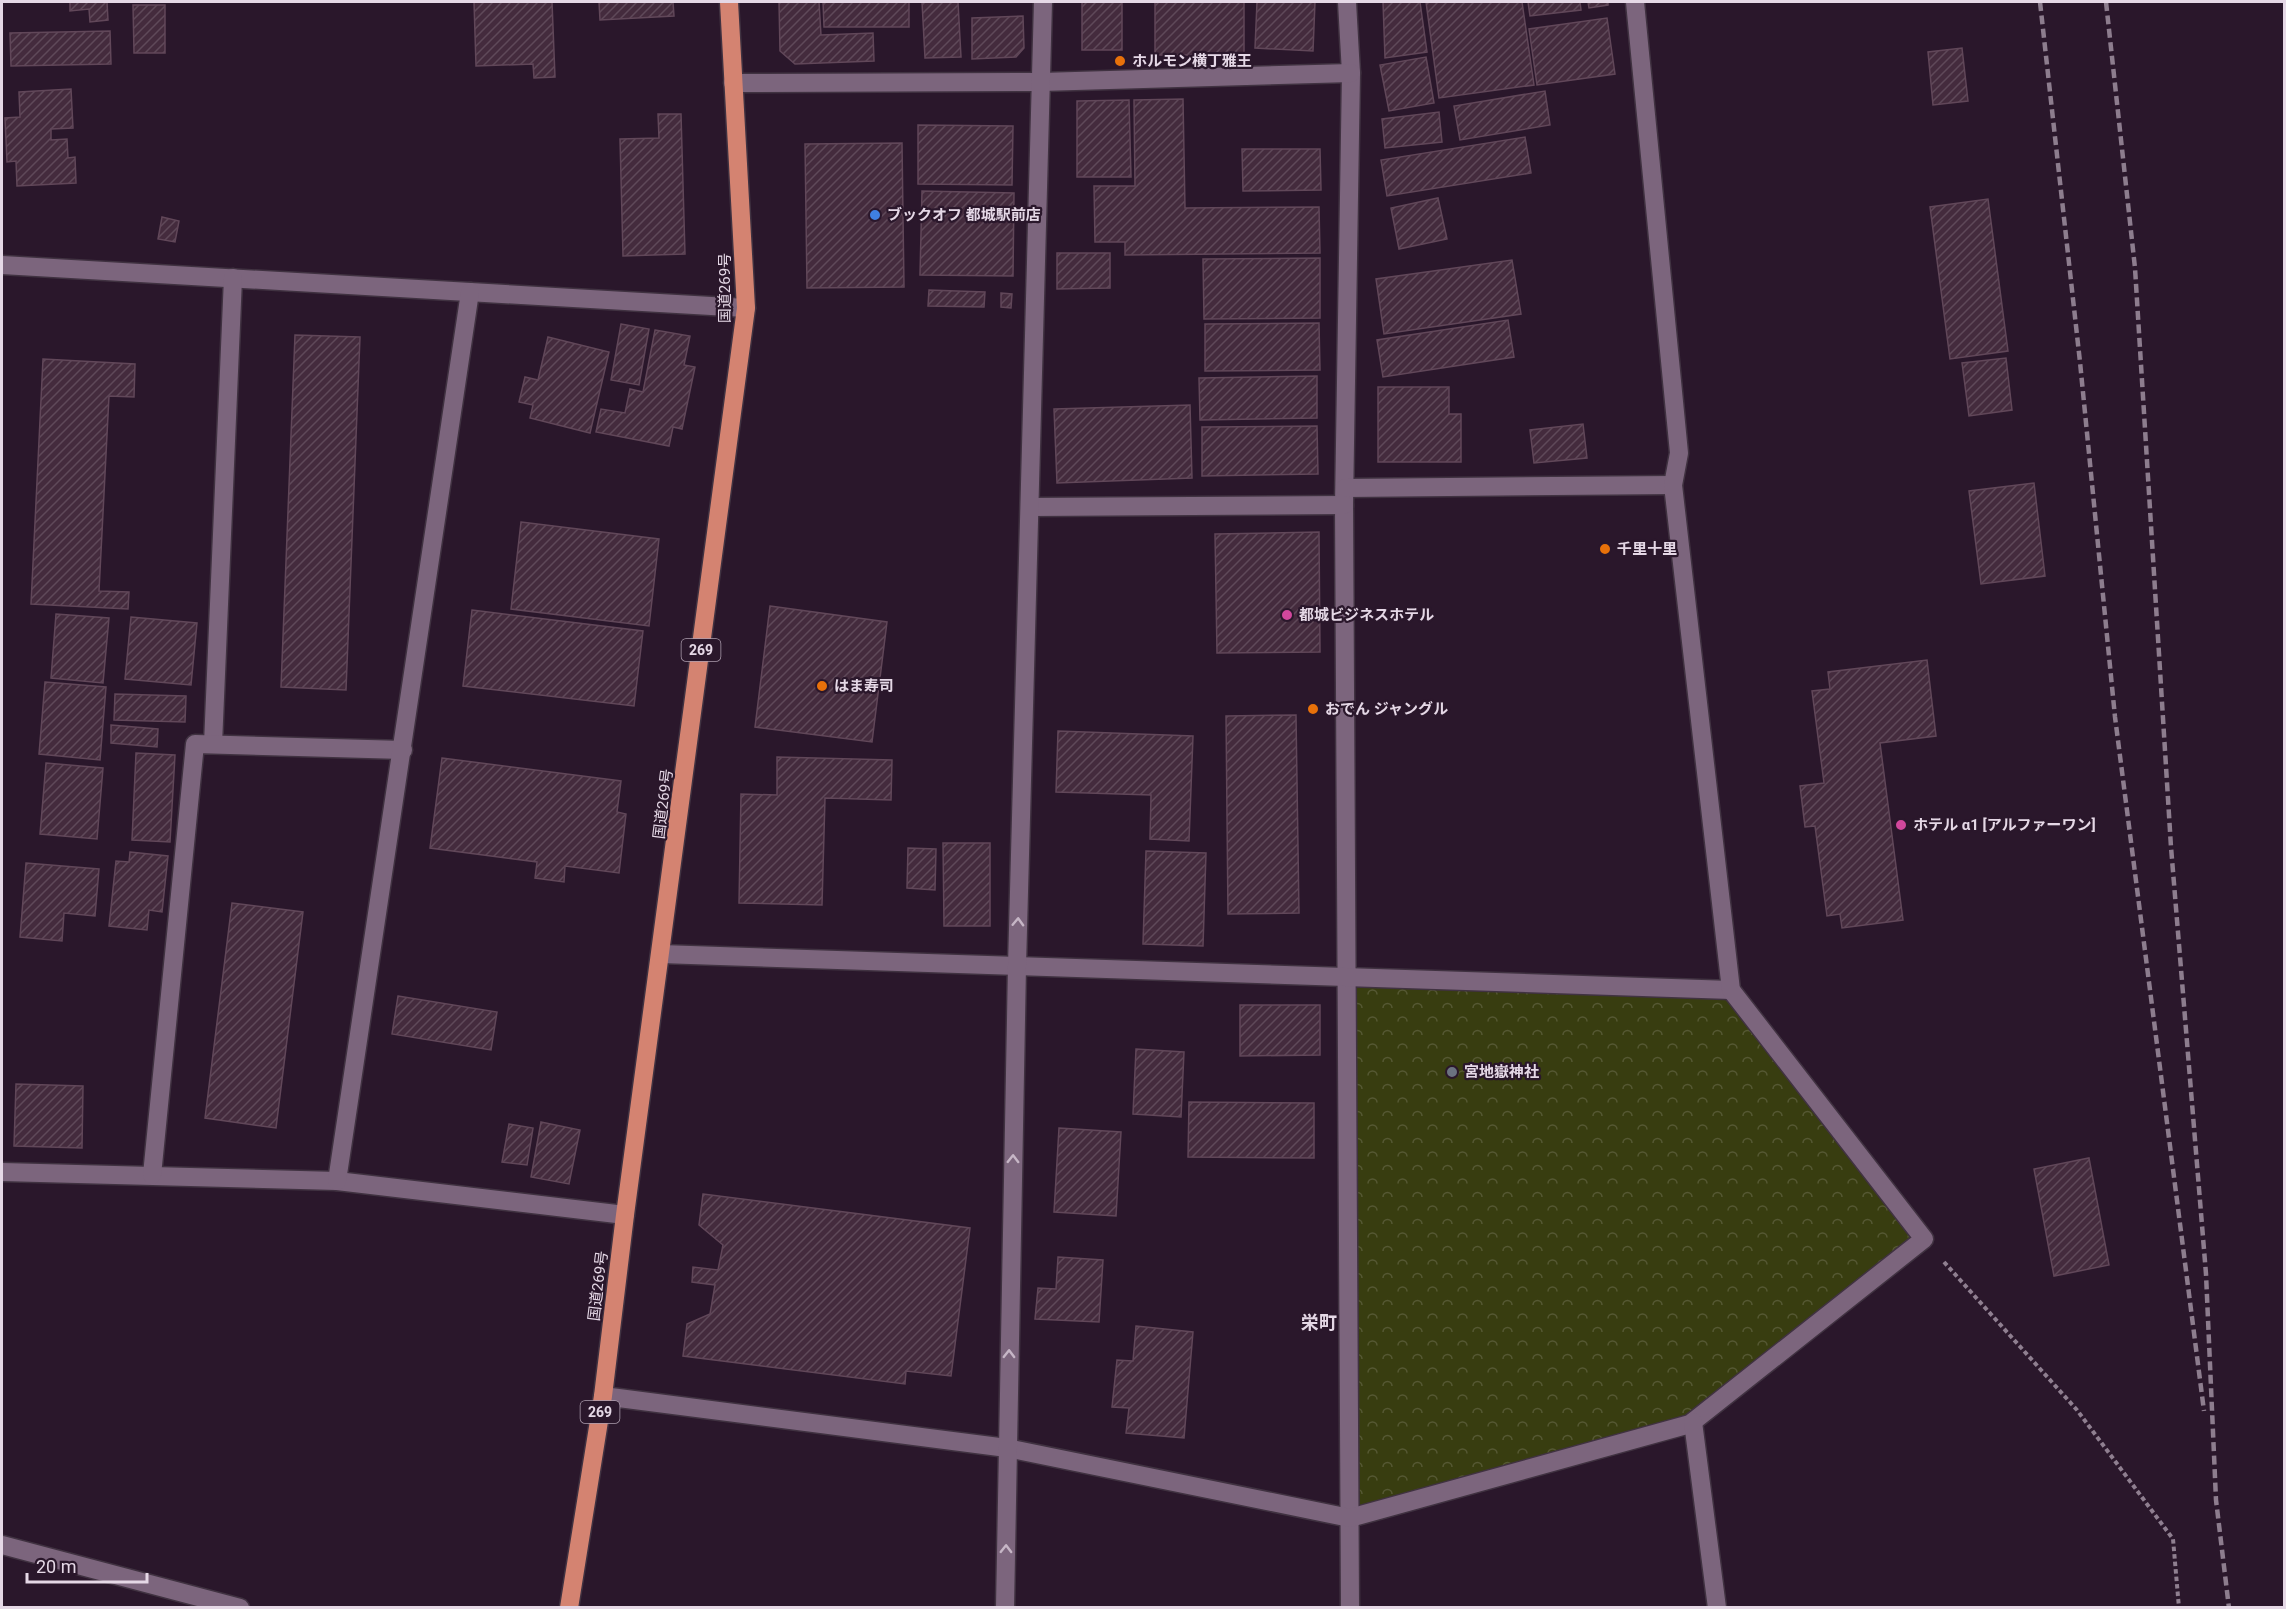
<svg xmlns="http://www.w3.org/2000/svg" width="2286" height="1609" font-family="Roboto,'Noto Sans JP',sans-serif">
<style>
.park{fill:url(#park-crowns)}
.building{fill:url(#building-hatch);stroke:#614759;stroke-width:1.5}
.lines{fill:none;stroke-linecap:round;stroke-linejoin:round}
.street-casing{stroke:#403241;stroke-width:21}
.highway-casing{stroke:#403241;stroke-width:21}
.path{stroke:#8f7f90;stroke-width:4;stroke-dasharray:4.5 3;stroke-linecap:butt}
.street{stroke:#7c657d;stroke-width:18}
.highway{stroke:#d48371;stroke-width:18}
.rail{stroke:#8d7d8e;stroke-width:4.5;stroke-dasharray:9 4.5;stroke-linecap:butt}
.oneway{stroke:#c6b6c6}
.food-dot{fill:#e8710a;stroke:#2a172b;stroke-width:2}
.shop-dot{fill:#3f7fe0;stroke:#2a172b;stroke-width:2}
.hotel-dot{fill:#d1479c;stroke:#2a172b;stroke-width:2}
.worship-dot{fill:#6b7280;stroke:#2a172b;stroke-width:2}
.labels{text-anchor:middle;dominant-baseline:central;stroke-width:4.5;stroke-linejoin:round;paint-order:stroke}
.shield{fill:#2a172b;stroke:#ad9eae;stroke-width:1.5}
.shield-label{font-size:14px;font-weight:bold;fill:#e5d8e6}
.poi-label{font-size:15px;font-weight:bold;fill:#e5d8e6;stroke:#2a172b;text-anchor:start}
.street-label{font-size:15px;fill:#e5d8e6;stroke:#2a172b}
.quarter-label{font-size:18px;font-weight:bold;fill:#e5d8e6;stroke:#2a172b}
</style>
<defs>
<pattern id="park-crowns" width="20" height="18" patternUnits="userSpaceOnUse" patternTransform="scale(1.5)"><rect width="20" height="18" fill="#383d10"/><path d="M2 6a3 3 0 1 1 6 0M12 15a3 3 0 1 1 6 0" fill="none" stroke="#555833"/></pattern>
<pattern id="building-hatch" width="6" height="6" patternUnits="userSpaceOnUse" patternTransform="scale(1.5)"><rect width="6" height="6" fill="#442b3d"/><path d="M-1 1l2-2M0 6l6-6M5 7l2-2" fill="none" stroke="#5f4959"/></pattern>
</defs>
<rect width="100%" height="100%" fill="#2a172b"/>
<path class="park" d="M1348,977L1731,990L1924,1239L1690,1424L1350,1518Z"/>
<g class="building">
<path d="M70,2H107L108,20L90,22L89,9L70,11Z"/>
<path d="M474,2H552L555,77L534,78L533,64L476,66Z"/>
<path d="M599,2H673L674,16L600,20Z"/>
<path d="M779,2H819L821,35L873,33L874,61L795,64L780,51Z"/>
<path d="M823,2H909V27H824Z"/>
<path d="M922,2H958L961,57L925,58Z"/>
<rect x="1082" y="2" width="40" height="48"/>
<rect x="1155" y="2" width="89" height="53"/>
<path d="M1257,2H1315L1313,51L1255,48Z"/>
<path d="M1383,2H1420L1427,52L1385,58Z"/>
<path d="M1426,2H1522L1534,85L1439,98Z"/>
<path d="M1528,2H1580L1581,10L1530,16Z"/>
<path d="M1588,2H1608V5L1589,8Z"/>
<path d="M133,5H165V53H134Z"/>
<path d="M1023,16L1024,48L1016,57L972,59V18Z"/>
<path d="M1607,18L1615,74L1537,85L1529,29Z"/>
<path d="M110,31L111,64L11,66L10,33Z"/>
<path d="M1962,48L1968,101L1933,105L1928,52Z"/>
<path d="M1426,57L1434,103L1389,111L1380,65Z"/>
<path d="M71,89L73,128L51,129V140L67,139L68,158L75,157L76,183L17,186L16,161L7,162L5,118L20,117L19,92Z"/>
<path d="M1545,91L1550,125L1460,140L1454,106Z"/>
<path d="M1183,99L1185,208L1319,207L1320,253L1125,255V242H1095L1094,186H1135L1134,100Z"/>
<path d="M1129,100L1131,177H1077V101Z"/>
<path d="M1439,112L1442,142L1385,148L1382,119Z"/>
<path d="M658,114H681L685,254L623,256L620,139L659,138Z"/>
<path d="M918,125L1013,126L1012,185L918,184Z"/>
<path d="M1525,137L1531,173L1387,196L1381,160Z"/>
<path d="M902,143L904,287L807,288L805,144Z"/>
<path d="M1242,149H1320L1321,190L1243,191Z"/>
<path d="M922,191L1014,193L1013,276L920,275Z"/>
<path d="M1438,198L1447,239L1399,249L1391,208Z"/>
<path d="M1988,199L2008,351L1950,359L1930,207Z"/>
<path d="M162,217L179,221L175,242L158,239Z"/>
<path d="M1057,253H1110V288L1057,289Z"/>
<path d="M1320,258V318L1204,319L1203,259Z"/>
<path d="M1512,260L1521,314L1384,334L1376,279Z"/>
<path d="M929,290L985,292L984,307L928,306Z"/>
<path d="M1001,293L1012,294L1011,308L1001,307Z"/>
<path d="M1508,320L1514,357L1383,377L1377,340Z"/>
<path d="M1319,323L1320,370L1205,371V324Z"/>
<path d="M621,324L649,329L639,385L611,380Z"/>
<path d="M655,330L690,336L684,365L695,367L682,429L673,427L669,446L596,432L601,409L625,413L630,389L643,392Z"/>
<path d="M295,335L360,337L346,690L281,687Z"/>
<path d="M548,337L609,352L590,433L530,418L533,405L519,402L525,377L538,380Z"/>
<path d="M2006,358L2012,410L1969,416L1962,363Z"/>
<path d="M43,359L135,364L134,397L109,396L99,591L129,592L128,609L31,604Z"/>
<path d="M1317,376V418L1200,420L1199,378Z"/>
<path d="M1378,387H1449V414H1461V462H1378Z"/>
<path d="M1190,405L1192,478L1057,483L1054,409Z"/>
<path d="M1583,424L1587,458L1534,463L1530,430Z"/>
<path d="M1317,426L1318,474L1202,476V427Z"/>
<path d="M2034,483L2045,576L1981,584L1969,491Z"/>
<path d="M521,522L659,539L649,626L511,609Z"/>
<path d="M1319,532L1320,652L1217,653L1215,534Z"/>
<path d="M770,606L887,622L872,742L755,727Z"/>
<path d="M472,610L643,631L634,706L463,686Z"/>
<path d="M56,614L109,618L103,683L51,678Z"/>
<path d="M131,617L197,623L191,685L125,679Z"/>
<path d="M1927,660L1936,736L1880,743L1903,920L1842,928L1840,914L1827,916L1815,826L1805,827L1800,786L1824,783L1812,691L1830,689L1828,672Z"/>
<path d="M45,682L106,687L100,760L39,754Z"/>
<path d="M115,694L186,696L185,722L114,720Z"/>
<path d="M1296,715L1299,913L1228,914L1226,716Z"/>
<path d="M111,725L158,729L157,747L111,743Z"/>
<path d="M1058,731L1193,736L1189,841L1150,839L1151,795L1056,792Z"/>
<path d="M136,753L175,755L170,842L132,840Z"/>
<path d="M777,757L892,760L891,800L825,798L822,905L739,903L741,794L777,795Z"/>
<path d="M442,758L621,781L617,812L626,814L619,873L565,866L564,882L535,878L537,862L430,848Z"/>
<path d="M46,763L103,768L97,839L40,834Z"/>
<path d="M943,843H990V926H944Z"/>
<path d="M908,848L936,849L935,890L907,888Z"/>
<path d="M1146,851L1206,853L1203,946L1143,944Z"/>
<path d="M130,852L168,856L162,912L149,910L147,930L109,926L116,861L129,862Z"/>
<path d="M26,863L99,869L95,916L64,913L62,941L20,937Z"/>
<path d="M232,903L303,912L276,1128L205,1118Z"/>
<path d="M398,996L497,1012L491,1050L392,1034Z"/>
<path d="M1240,1005H1320V1055L1240,1056Z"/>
<path d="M1136,1049L1184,1052L1181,1117L1133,1114Z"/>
<path d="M16,1084L83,1086L82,1148L14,1146Z"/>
<path d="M1189,1102L1314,1103V1158L1188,1157Z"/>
<path d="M541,1122L580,1130L569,1184L531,1177Z"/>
<path d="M509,1124L533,1128L527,1165L502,1162Z"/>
<path d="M1059,1128L1121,1132L1116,1216L1054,1212Z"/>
<path d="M2089,1158L2109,1265L2054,1276L2034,1169Z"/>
<path d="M703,1194L970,1228L951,1376L906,1371L905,1384L683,1356L687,1324L710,1314L715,1285L692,1282L693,1267L718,1270L723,1245L699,1225Z"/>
<path d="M1058,1257L1103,1260L1099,1322L1035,1319L1038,1288L1056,1289Z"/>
<path d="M1136,1326L1193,1332L1184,1438L1126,1433L1129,1408L1112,1407L1117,1360L1133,1361Z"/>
</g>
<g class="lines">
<g class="street-casing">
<g id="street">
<path d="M1347,2L1351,73L1344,505L1350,1608"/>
<path d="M733,83L1041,82L1351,73"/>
<path d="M2,265L746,308"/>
<path d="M1345,488L1673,485"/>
<path d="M1030,507L1344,505"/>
<path d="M213,744L233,278"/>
<path d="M661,954L1731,990"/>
<path d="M2,1172L337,1181L625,1215"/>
<path d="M152,1175L195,744L403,750"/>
<path d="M337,1181L470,292"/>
<path d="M603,1396L1007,1448L1350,1518L1690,1424L1924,1239L1731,990L1673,485L1679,453L1635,2"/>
<path d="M1693,1422L1717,1608"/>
<path d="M2,1545L240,1608"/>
<path d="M1005,1608L1017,966L1043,2"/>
</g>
</g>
<g class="highway-casing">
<path id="highway" d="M569,1608L603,1396L625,1215L746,308L729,2"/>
</g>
<path class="path" d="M1944,1262L2077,1410L2173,1539L2179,1608"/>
<use href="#street" class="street"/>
<use href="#highway" class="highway"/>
<g class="rail">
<path d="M2040,2L2080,362L2115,717L2204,1411"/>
<path d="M2106,2L2135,268L2171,847L2206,1274L2216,1500L2229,1608"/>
</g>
</g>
<defs><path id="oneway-chevron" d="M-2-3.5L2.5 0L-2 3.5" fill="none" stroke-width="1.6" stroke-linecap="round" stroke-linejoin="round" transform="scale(1.5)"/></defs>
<g class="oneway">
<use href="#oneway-chevron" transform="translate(1018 922) rotate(-88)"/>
<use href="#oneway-chevron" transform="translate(1013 1159) rotate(-89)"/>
<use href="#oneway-chevron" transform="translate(1009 1354) rotate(-89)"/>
<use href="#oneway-chevron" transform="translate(1006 1549) rotate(-89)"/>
</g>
<g class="food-dot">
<circle cx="1120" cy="61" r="6"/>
<circle cx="1605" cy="549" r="6"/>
<circle cx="822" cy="686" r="6"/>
<circle cx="1313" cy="709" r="6"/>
</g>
<circle class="shop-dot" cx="875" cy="215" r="6"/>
<g class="hotel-dot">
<circle cx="1287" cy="615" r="6"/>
<circle cx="1901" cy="825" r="6"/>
</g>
<circle class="worship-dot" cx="1452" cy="1072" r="6"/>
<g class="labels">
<g class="shield">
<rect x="681.5" y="639" width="39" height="22" rx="4.5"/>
<rect x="580.5" y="1401" width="39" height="22" rx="4.5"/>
</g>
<g class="shield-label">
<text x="701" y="650">269</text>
<text x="600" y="1412">269</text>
</g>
<g class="poi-label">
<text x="1132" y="61">ホルモン横丁雅王</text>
<text x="887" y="215">ブックオフ 都城駅前店</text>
<text x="1617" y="549">千里十里</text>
<text x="1299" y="615">都城ビジネスホテル</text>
<text x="834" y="686">はま寿司</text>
<text x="1325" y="709">おでん ジャングル</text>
<text x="1913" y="825">ホテル α1 [アルファーワン]</text>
<text x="1464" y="1072">宮地嶽神社</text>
</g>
<g class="street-label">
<text transform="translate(725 288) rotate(-90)">国道269号</text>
<text transform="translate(663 804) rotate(-83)">国道269号</text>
<text transform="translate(598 1286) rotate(-83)">国道269号</text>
</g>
<g class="quarter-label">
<text x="1319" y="1322">栄町</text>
</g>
</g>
<rect width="2286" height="1609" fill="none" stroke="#e5d8e6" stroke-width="6"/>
<path d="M27 1573v9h120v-9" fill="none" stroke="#e5d8e6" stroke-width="3"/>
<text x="36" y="1573" font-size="18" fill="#e5d8e6" stroke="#2a172b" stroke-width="4.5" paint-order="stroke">20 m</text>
</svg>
